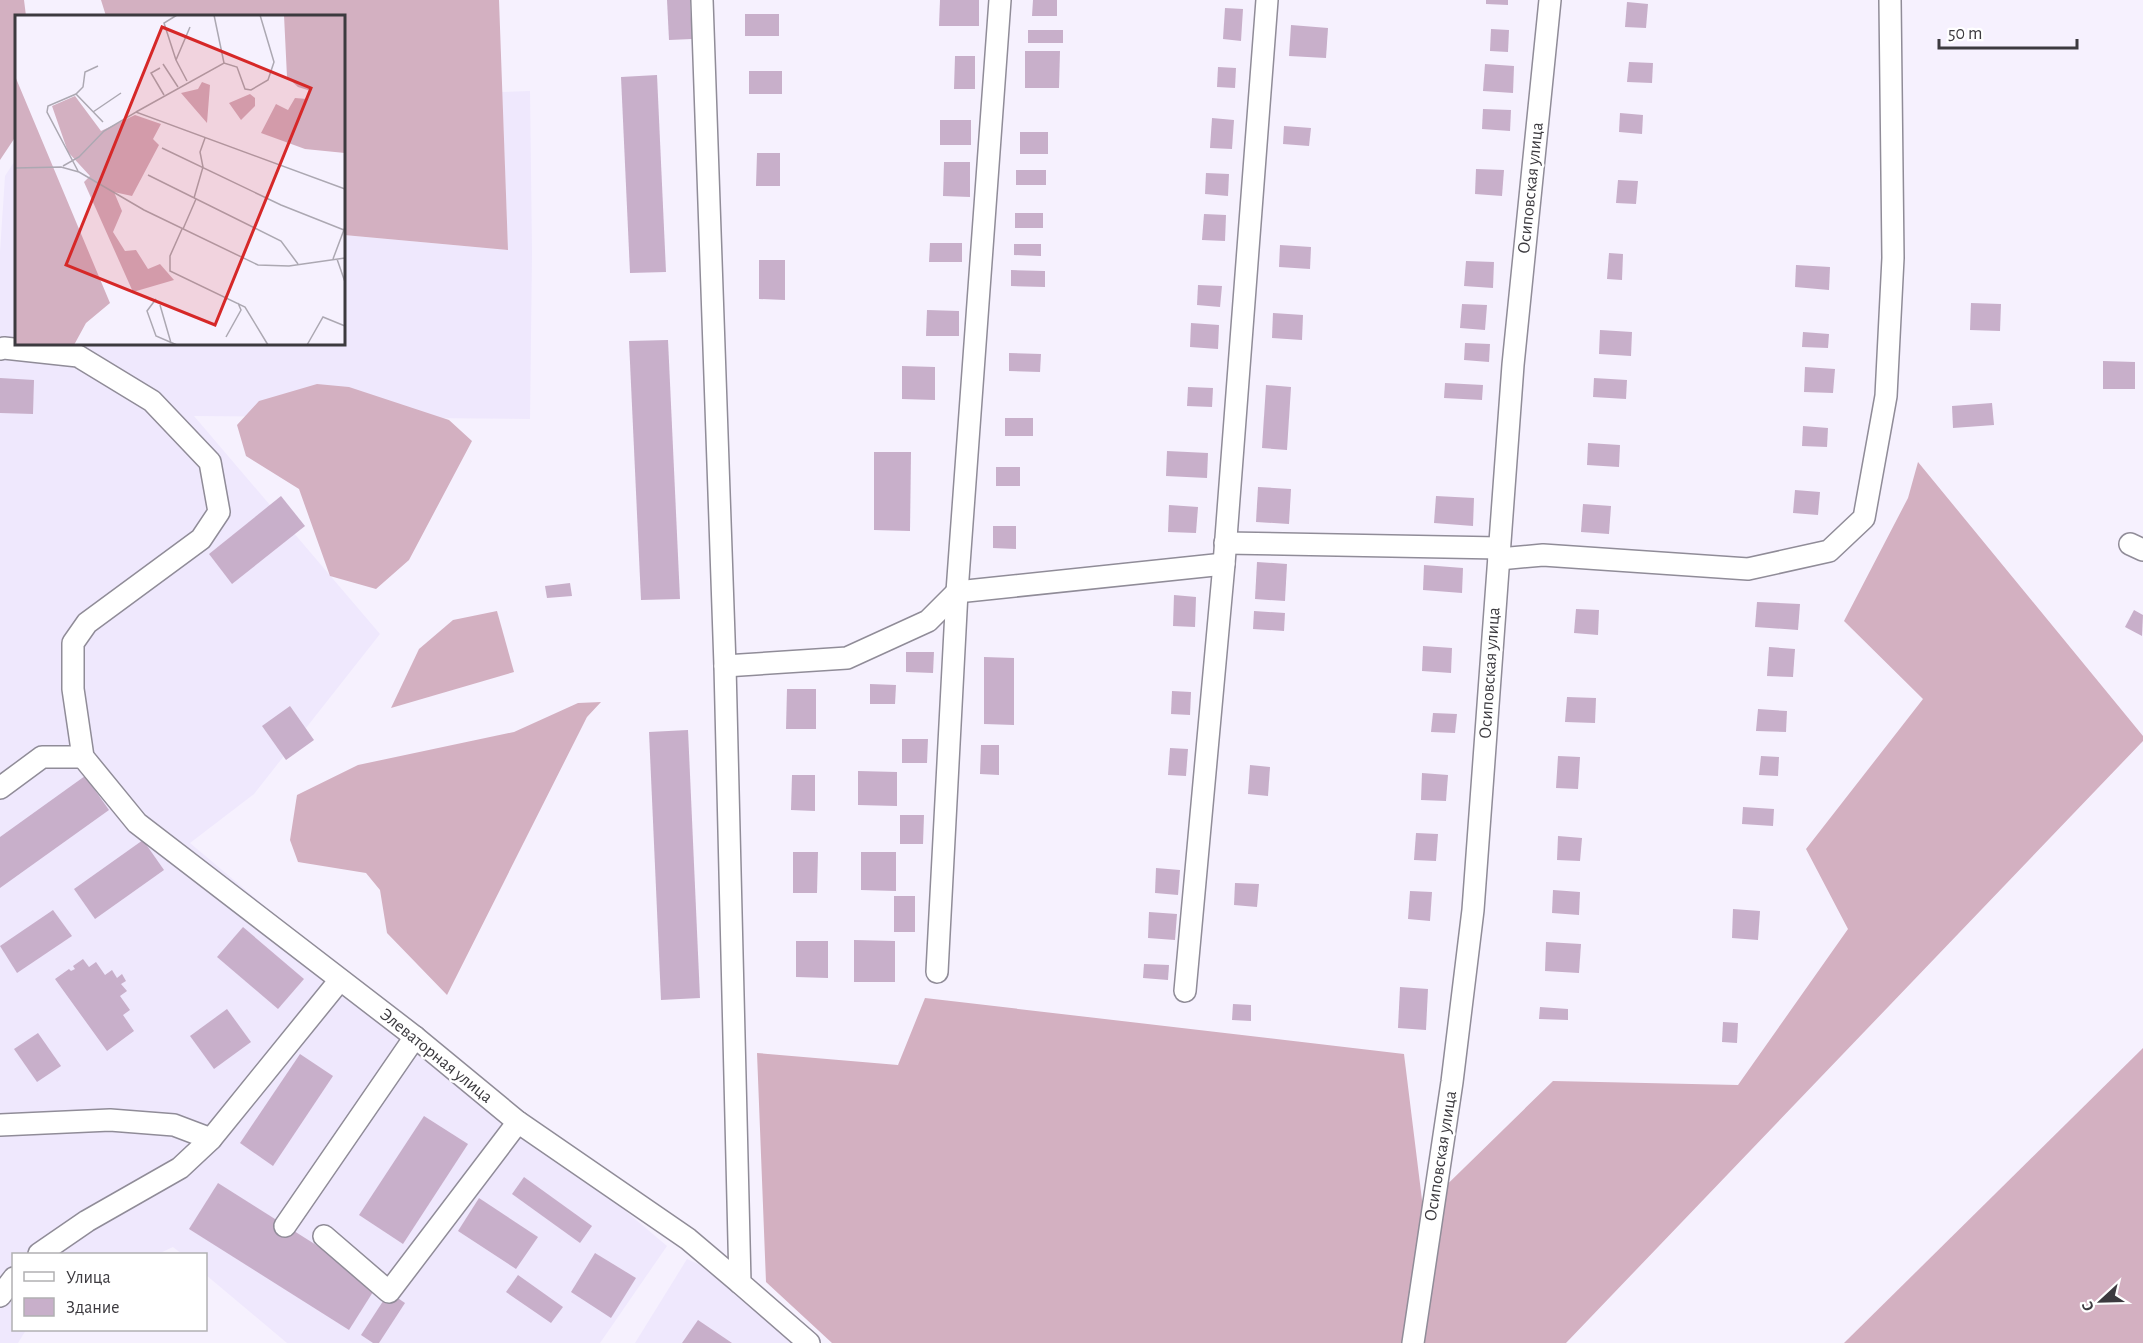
<svg xmlns="http://www.w3.org/2000/svg" width="2143" height="1343" font-family="'Alegreya Sans',sans-serif">
<style>
.built{fill:#efe8fd}
.forest{fill:#d3b0c1}
.building{fill:#c8afca}
.lines{fill:none;stroke-linecap:round;stroke-linejoin:round}
.minor-casing{stroke:#908c98;stroke-width:24}
.minor{stroke:#fff;stroke-width:21}
.labels{text-anchor:middle;dominant-baseline:central;stroke-width:5;stroke-linejoin:round;paint-order:stroke}
.street-label{font-size:18px;fill:#3c3a3f;stroke:#fff}
.inset-road{fill:none;stroke:#aca8b2;stroke-width:1.5}
.view{fill:#d62828;fill-opacity:0.15;stroke:#d62828;stroke-width:3}
.inset-edge{fill:none;stroke:#3c3a3f;stroke-width:3}
</style>
<rect width="100%" height="100%" fill="#f6f1fe"/>
<g class="built">
<path d="M530,91L532,253L530,419L194,416L380,634L254,794L190,843L667,1246L600,1343H287L206,1275V1254H182L173,1247L158,1254H14V1330H26L18,1343H0V252L5,176L16,159V344H344V235L508,250L502,92Z"/>
<path d="M687,1259L740,1283L803,1343H635Z"/>
</g>
<g class="forest">
<path d="M0,0H24L26,16H16V136L0,160Z"/>
<path d="M101,0H499L508,250L344,235V16H106Z"/>
<path d="M317,384L349,387L449,420L472,441L409,560L376,589L330,576L299,489L246,456L237,425L259,401Z"/>
<path d="M1918,462L2143,736V741L1566,1343H832L766,1282L757,1053L898,1065L925,998L1404,1054L1423,1208L1553,1081L1738,1085L1848,929L1806,849L1923,699L1844,621L1908,498Z"/>
<path d="M497,611L514,672L391,708L419,649L453,620Z"/>
<path d="M601,702L587,717L447,995L387,933L380,890L366,873L298,862L290,840L297,795L358,765L514,732L578,703Z"/>
<path d="M2143,1048V1343H1844Z"/>
</g>
<g class="building">
<path d="M667,0H690L692,39L669,40Z"/>
<path d="M940,0H979V26H939Z"/>
<path d="M1033,0H1057V16H1032Z"/>
<path d="M1486,0H1508V5L1486,4Z"/>
<path d="M1627,2L1648,4L1646,28L1625,27Z"/>
<path d="M1225,8L1243,9L1241,41L1223,39Z"/>
<rect x="745" y="14" width="34" height="22"/>
<path d="M1291,25L1328,28L1326,58L1289,56Z"/>
<path d="M1491,29L1509,30L1508,52L1490,51Z"/>
<rect x="1028" y="30" width="35" height="13"/>
<path d="M1025,51H1060L1059,88H1025Z"/>
<path d="M955,56H975V89H954Z"/>
<path d="M1629,62L1653,63L1652,83L1627,82Z"/>
<path d="M1485,64L1514,66L1513,93L1483,91Z"/>
<path d="M1218,67L1236,68L1235,88L1217,87Z"/>
<rect x="749" y="71" width="33" height="23"/>
<path d="M657,75L666,272L630,273L621,77Z"/>
<path d="M1483,109L1511,110L1510,131L1482,129Z"/>
<path d="M1620,113L1643,115L1642,134L1619,132Z"/>
<path d="M1212,118L1234,120L1232,149L1210,148Z"/>
<rect x="940" y="120" width="31" height="25"/>
<path d="M1284,126L1311,128L1309,146L1283,144Z"/>
<rect x="1020" y="132" width="28" height="22"/>
<path d="M757,153H780V186H756Z"/>
<path d="M944,162H970V197L943,196Z"/>
<path d="M1476,169L1504,170L1502,196L1475,194Z"/>
<rect x="1016" y="170" width="30" height="15"/>
<path d="M1206,173L1229,174L1228,196L1205,194Z"/>
<path d="M1618,180L1638,181L1636,204L1616,203Z"/>
<rect x="1015" y="213" width="28" height="15"/>
<path d="M1204,214L1226,215L1225,241L1202,240Z"/>
<path d="M930,243H962V262H929Z"/>
<path d="M1014,244H1041V256L1014,255Z"/>
<path d="M1280,245L1311,247L1310,269L1279,267Z"/>
<path d="M1609,253L1623,254L1622,280L1607,279Z"/>
<path d="M759,260H785V300L759,299Z"/>
<path d="M1466,261L1494,262L1493,288L1464,286Z"/>
<path d="M1796,265L1830,267L1829,290L1795,287Z"/>
<path d="M1011,270L1045,271V287L1011,286Z"/>
<path d="M1198,285L1222,286L1220,307L1197,305Z"/>
<path d="M1971,303L2001,304L2000,331L1970,330Z"/>
<path d="M1462,304L1487,305L1485,330L1460,328Z"/>
<path d="M927,310L959,311V336H926Z"/>
<path d="M1273,313L1303,315L1302,340L1272,338Z"/>
<path d="M1191,323L1219,325L1218,349L1190,347Z"/>
<path d="M1600,330L1632,332L1631,356L1599,354Z"/>
<path d="M1803,332L1829,334L1828,348L1802,347Z"/>
<path d="M668,340L680,599L641,600L629,341Z"/>
<path d="M1465,343L1490,344L1489,362L1464,360Z"/>
<path d="M1009,353L1041,354L1040,372L1009,371Z"/>
<path d="M2103,361L2135,362V389H2103Z"/>
<path d="M902,366L935,367V400L902,399Z"/>
<path d="M1805,367L1835,369L1833,393L1804,392Z"/>
<path d="M0,378L34,380L33,414L0,413Z"/>
<path d="M1594,378L1627,380L1626,399L1593,397Z"/>
<path d="M1445,383L1483,385L1482,400L1444,398Z"/>
<path d="M1266,385L1291,387L1287,450L1262,448Z"/>
<path d="M1188,387L1213,388L1212,407L1187,406Z"/>
<path d="M1992,403L1994,425L1953,428L1952,406Z"/>
<rect x="1005" y="418" width="28" height="18"/>
<path d="M1803,426L1828,428L1827,447L1802,446Z"/>
<path d="M1588,443L1620,445L1619,467L1587,465Z"/>
<path d="M1167,451L1208,453L1207,478L1166,476Z"/>
<path d="M874,452H911L910,531L874,530Z"/>
<rect x="996" y="467" width="24" height="19"/>
<path d="M1258,487L1291,489L1289,524L1256,522Z"/>
<path d="M1795,490L1820,492L1818,515L1793,513Z"/>
<path d="M281,496L305,526L232,584L209,554Z"/>
<path d="M1436,496L1474,498L1473,526L1434,523Z"/>
<path d="M1583,504L1611,506L1609,534L1581,532Z"/>
<path d="M1169,505L1198,507L1196,533L1168,532Z"/>
<path d="M993,526H1016V549L993,548Z"/>
<path d="M1257,562L1287,564L1285,601L1255,599Z"/>
<path d="M1424,565L1463,568L1462,593L1423,590Z"/>
<path d="M570,583L572,596L547,598L545,586Z"/>
<path d="M1174,595L1196,597L1195,627L1173,626Z"/>
<path d="M1757,602L1800,604L1798,630L1755,627Z"/>
<path d="M1576,609L1599,610L1598,635L1574,633Z"/>
<path d="M2134,610L2143,615L2142,636L2125,627Z"/>
<path d="M1254,611L1285,613L1284,631L1253,629Z"/>
<path d="M1423,646L1452,648L1451,673L1422,671Z"/>
<path d="M1769,647L1795,649L1793,677L1767,676Z"/>
<path d="M906,652H934L933,673L906,672Z"/>
<path d="M984,657L1014,658V725L984,724Z"/>
<path d="M870,684L896,685L895,704H870Z"/>
<path d="M787,689H816V729H786Z"/>
<path d="M1172,691L1191,692L1190,715L1171,714Z"/>
<path d="M1567,697L1596,698L1595,723L1565,722Z"/>
<path d="M290,706L314,740L286,760L262,726Z"/>
<path d="M1758,709L1787,711L1786,732L1756,731Z"/>
<path d="M1433,713L1457,714L1455,733L1431,732Z"/>
<path d="M688,730L700,998L661,1000L649,732Z"/>
<path d="M902,739H928L927,763H902Z"/>
<path d="M981,745H999V775L980,774Z"/>
<path d="M1170,748L1188,749L1186,776L1168,775Z"/>
<path d="M1558,756L1580,757L1578,789L1556,788Z"/>
<path d="M1761,756L1779,757L1778,776L1759,775Z"/>
<path d="M1250,765L1270,767L1268,796L1248,794Z"/>
<path d="M858,771L897,772V806L858,805Z"/>
<path d="M1422,773L1448,775L1446,801L1421,800Z"/>
<path d="M792,775H815V811L791,810Z"/>
<path d="M85,776L109,810L0,888V837Z"/>
<path d="M1743,807L1774,809L1773,826L1742,824Z"/>
<path d="M900,815H924L923,844H900Z"/>
<path d="M1416,833L1438,834L1436,861L1414,860Z"/>
<path d="M1558,836L1582,838L1580,861L1557,860Z"/>
<path d="M143,840L164,870L95,919L74,889Z"/>
<path d="M793,852H818L817,893H793Z"/>
<path d="M861,852H896V891L861,890Z"/>
<path d="M1156,868L1180,870L1178,895L1155,893Z"/>
<path d="M1235,883L1259,884L1257,907L1234,905Z"/>
<path d="M1553,890L1580,892L1579,915L1552,913Z"/>
<path d="M1410,891L1432,892L1430,921L1408,919Z"/>
<rect x="894" y="896" width="21" height="36"/>
<path d="M1733,909L1760,911L1758,940L1732,938Z"/>
<path d="M53,910L72,936L17,973L0,946Z"/>
<path d="M1149,912L1177,914L1175,940L1148,938Z"/>
<path d="M243,927L304,979L278,1009L217,957Z"/>
<path d="M854,940L895,941V982H854Z"/>
<path d="M796,941H828V978L796,977Z"/>
<path d="M1546,942L1581,944L1579,973L1545,971Z"/>
<path d="M83,959L89,967L96,962L105,975L112,970L117,978L122,974L126,981L121,984L127,991L120,996L130,1010L123,1015L134,1031L107,1051L55,979L69,969L71,971L75,969L73,966Z"/>
<path d="M1144,964L1169,965L1168,980L1143,978Z"/>
<path d="M1400,987L1428,989L1426,1030L1398,1028Z"/>
<path d="M1233,1004L1251,1005V1021L1232,1020Z"/>
<path d="M1540,1007L1568,1009V1020L1539,1019Z"/>
<path d="M227,1009L251,1042L214,1069L190,1036Z"/>
<path d="M1723,1022L1738,1023L1737,1043L1722,1042Z"/>
<path d="M38,1033L61,1066L37,1082L14,1049Z"/>
<path d="M300,1054L333,1076L273,1166L240,1143Z"/>
<path d="M424,1116L468,1144L403,1244L359,1215Z"/>
<path d="M524,1177L592,1226L580,1243L512,1194Z"/>
<path d="M218,1183L378,1284L349,1330L189,1229Z"/>
<path d="M479,1198L538,1237L516,1269L458,1231Z"/>
<path d="M595,1253L636,1278L611,1318L571,1292Z"/>
<path d="M518,1275L563,1307L551,1323L506,1292Z"/>
<path d="M389,1292L405,1303L379,1343H373L361,1335Z"/>
<path d="M698,1320L732,1343H682Z"/>
</g>
<g class="lines">
<g class="minor-casing">
<g id="minor">
<path d="M702,0L725,666L740,1283L809,1343"/>
<path d="M0,349L4,348L78,356L152,401L210,462L219,512L201,539L87,623L73,643V689L83,757L137,823L415,1037L518,1122L688,1239L740,1283"/>
<path d="M1225,543L1499,548"/>
<path d="M2130,544L2143,550"/>
<path d="M1499,559L1543,555L1748,569L1829,551L1864,518L1886,396L1893,258L1890,0"/>
<path d="M725,666L847,658L928,621L957,592L1224,564"/>
<path d="M0,788L42,757H83"/>
<path d="M937,972L957,592L1000,0"/>
<path d="M1185,991L1224,564L1267,0"/>
<path d="M0,1125L110,1120L174,1125L211,1139L340,980"/>
<path d="M285,1226L415,1037"/>
<path d="M324,1236L389,1292L518,1122"/>
<path d="M39,1254L87,1221L180,1168L211,1139"/>
<path d="M0,1296L14,1278"/>
<path d="M1413,1343L1452,1082L1473,910L1513,365L1550,0"/>
</g>
</g>
<use href="#minor" class="minor"/>
</g>
<g class="labels">
<g class="street-label">
<text transform="translate(1531 188) rotate(-84)">Осиповская улица</text>
<text transform="translate(1490 673) rotate(-86)">Осиповская улица</text>
<text transform="translate(436 1056) rotate(39)">Элеваторная улица</text>
<text transform="translate(1441 1156) rotate(-81)">Осиповская улица</text>
</g>
</g>
<g transform="translate(15 15)">
<rect width="330" height="330" fill="#f6f1fe"/>
<path d="M269,0H330V138L290,134L246,118L261,89L273,95L280,83L292,84L296,76L283,72L272,62ZM0,61L95,288L71,308L59,330H0ZM187,67L195,70L192,108L166,78L183,74ZM235,79L240,83V91L226,105L214,88ZM60,81L86,116L120,100L146,109L138,124L144,130L117,181L99,177L107,196L98,217L110,236L121,235L133,254L145,249L159,265L118,277L69,167L75,161L53,137L37,91Z" fill="#d3b0c1"/>
<path class="inset-road" d="M199,0L209,48M161,45L149,8L162,0M148,49L163,72M145,53L136,58L149,80M172,66L161,45L175,12M61,79L88,107M78,97L106,78M121,97L209,48L222,52L230,74L236,75L253,65L259,47L245,0M147,133L266,190L329,215M48,151L64,142L89,116L121,97L330,174M0,153L46,152L64,157L129,195L243,250L274,251L330,243M63,156L32,97L33,91L61,79L68,72L70,57L83,51M133,160L266,226L283,249M179,183L188,152L185,137L190,123M167,214L155,241V256L230,292L253,330M168,214L181,184M318,244L330,212M322,244L330,267M141,284L132,296L141,321L162,330M145,290L156,328M211,322L226,295L223,288M292,330L308,302L330,311"/>
<path class="view" d="M147,12L296,73L200,310L51,250Z"/>
<rect width="330" height="330" class="inset-edge"/>
</g>
<rect x="12" y="1253" width="195" height="78" fill="#ffffff" stroke="#b1b0b2" stroke-width="1.5"/>
<rect x="24" y="1272" width="30" height="9" fill="#ffffff" stroke="#b1b0b2" stroke-width="1.5"/>
<text x="66" y="1283" font-size="18" fill="#3c3a3f">Улица</text>
<rect x="24" y="1298" width="30" height="18" fill="#c8afca" stroke="#b1b0b2" stroke-width="1.5"/>
<text x="66" y="1313" font-size="18" fill="#3c3a3f">Здание</text>
<g transform="translate(2101 1301) rotate(248)" stroke="#ffffff" stroke-width="4.5" paint-order="stroke">
<path d="M0-4.5L10 22L0 15L-10 22Z" fill="#3c3a3f"/>
<text y="-9" font-size="16" font-weight="bold" text-anchor="middle" fill="#3c3a3f">С</text>
</g>
<path d="M1939 39v9h138v-9" fill="none" stroke="#3c3a3f" stroke-width="3"/>
<text x="1948" y="39" font-size="18" fill="#3c3a3f" stroke="#ffffff" stroke-width="4.5" paint-order="stroke">50 m</text>
</svg>
